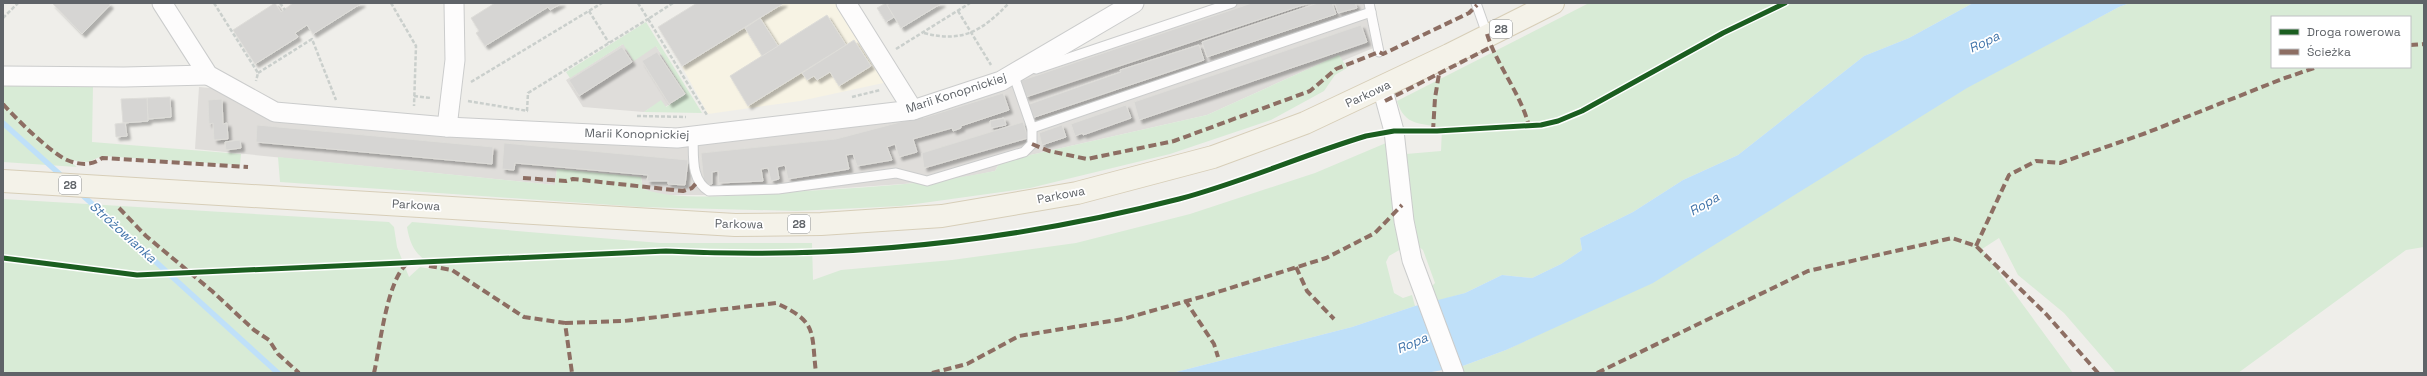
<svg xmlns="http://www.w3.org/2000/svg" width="2427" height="376" font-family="'Space Grotesk',sans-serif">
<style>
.commercial{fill:#f7f3e4}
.industrial{fill:#dfddda}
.green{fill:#d8ebd6;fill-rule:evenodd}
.water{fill:#bfe0f9}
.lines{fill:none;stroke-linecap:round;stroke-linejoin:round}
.stream{stroke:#bfe0f9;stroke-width:5.5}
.building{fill:#d6d5d3;stroke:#deddd9;filter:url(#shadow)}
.lane-casing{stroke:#cbcccc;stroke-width:11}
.street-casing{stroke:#cbcccc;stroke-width:21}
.primary-casing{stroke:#d7ceb8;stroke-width:24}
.path{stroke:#cacfcc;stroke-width:2.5;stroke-dasharray:4 2;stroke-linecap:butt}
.lane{stroke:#fdfcfc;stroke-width:9}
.street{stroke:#fdfcfc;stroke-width:19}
.primary{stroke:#f4f2e9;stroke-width:22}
.quiet{stroke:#8d6e63;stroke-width:4;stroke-dasharray:8 4;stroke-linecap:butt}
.cycleway-casing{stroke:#fff;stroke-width:8}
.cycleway{stroke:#1b5e20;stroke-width:5}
.labels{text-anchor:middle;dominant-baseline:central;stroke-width:3.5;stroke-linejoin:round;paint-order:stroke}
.shield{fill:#fff;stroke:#8f9295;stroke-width:1}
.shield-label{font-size:11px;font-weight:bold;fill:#5f6368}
.street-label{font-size:12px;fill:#5f6368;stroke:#fff}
.water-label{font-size:13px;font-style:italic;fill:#4174aa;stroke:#fff}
</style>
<defs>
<filter id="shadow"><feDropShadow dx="3.5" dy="3.5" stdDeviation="1" flood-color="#0004"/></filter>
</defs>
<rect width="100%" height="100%" fill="#efeeea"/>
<path class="commercial" d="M784,3H837L888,82L800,101L708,114L682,67Z"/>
<g class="industrial">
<path d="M1225,3H1368L1376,47L1342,61L1339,55L1207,115L1000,162L995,171L946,181L742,195H660L643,189L641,177L557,169L555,185L195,149L199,87L221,89L270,117L688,146L847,127Z"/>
<path d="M623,44L656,46L686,94L665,107L661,101L644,112L583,107L566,80Z"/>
</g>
<g class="green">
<path d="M1589,3H1973L1909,38L1864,56L1738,155L1683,180L1633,212L1580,238L1582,250L1561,264L1532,278L1502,275L1465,293L1434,302L1430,288L1435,283L1423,250L1415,244L1406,154L1441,151L1442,128C1420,122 1405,127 1397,101Z"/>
<path d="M2130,3H2424V247L2406,250L2238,373H2116L2064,313L2018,275L1999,238L1982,249L2073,373H1462L1460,367L1506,350L1575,317L1985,77L2119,7ZM2272,17H2410V67H2272Z"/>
<path d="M646,22L702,113L644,112L661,100L666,107L686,94L656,46L634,61L623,44L570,78L566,72Z"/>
<path d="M1339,55L1347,68L1335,75L1324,91L1271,120L1170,154L1030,188L901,206L796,211L641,207L280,182L278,157L555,185L557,169L641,177L643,189C680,202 747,195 787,192C857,188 926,185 995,171L1000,162L1207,115Z"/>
<path d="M3,85H93L92,142L241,154L240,165L102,156L88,162L68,160L77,167L3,162Z"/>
<path d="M1386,143L1401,249L1389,256L1386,262L1394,293L1403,298L1412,295L1415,306L1352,327L1172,373H3V199L389,222L394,227L397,247L409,277L420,267L437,270C419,256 411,251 407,227L412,222L660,243H812L813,280L841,270L952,260L1076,243L1190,214L1315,173Z"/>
</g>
<path class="water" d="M1973,3H2130L2119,7L1967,88L1653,283L1506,350L1460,367L1426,373H1172L1352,327L1415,306L1465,293L1502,275L1532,278L1561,264L1582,250L1580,238L1633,212L1683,180L1738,155L1864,56L1909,38Z"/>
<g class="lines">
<g class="stream">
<path d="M3,123L64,178"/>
<path d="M79,192L278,373"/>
</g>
</g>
<g class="building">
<path d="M52,3H108L110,5L82,34Z"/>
<path d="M275,3L281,12L293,3H362L313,34L307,25L295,33L298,37L255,64L233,30Z"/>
<path d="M495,3H562L550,10L548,7L485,46L476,33L479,31L471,18Z"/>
<path d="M697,3H784L682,66L658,27Z"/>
<path d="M886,3L894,17L886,22L877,8Z"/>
<path d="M890,3H942L901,28L887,5Z"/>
<path d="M1252,3H1309L1026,97L1020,81Z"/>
<path d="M1318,3H1332L1336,14L1207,57L1202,42Z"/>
<path d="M1335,3H1355L1357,8L1338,13Z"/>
<path d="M827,15L846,45L748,106L730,76Z"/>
<path d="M760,18L778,46L762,56L745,28Z"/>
<path d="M1361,25L1367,42L1139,120L1134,102Z"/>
<path d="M854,40L871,66L839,86L830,72L817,80L814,76L807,80L802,73Z"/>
<path d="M1199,45L1204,60L1032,118L1027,105L1121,72L1120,70Z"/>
<path d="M622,47L632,62L579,96L569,80Z"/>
<path d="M657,52L685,94L669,104L642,61Z"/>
<path d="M1003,93L1009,110L961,126V128L953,131L952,128L913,139L917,152L899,157L895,144L887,147L892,160L857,166L853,154L846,155L849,169L788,179L785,165L777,167L779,179L771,181L768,168L761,169L763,181L719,183L718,171L712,172V184L704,185L701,153L836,139L923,116V118Z"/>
<path d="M170,97L171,117L148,119L147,98Z"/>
<path d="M147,98L148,121L123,123L121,99Z"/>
<path d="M222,99L223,124L227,123L228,139L214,140L213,123L209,124L208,100Z"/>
<path d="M1126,105L1131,118L1083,135V133L1075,136L1071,124Z"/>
<path d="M1004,118L1006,125L991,128L990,121Z"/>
<path d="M1023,122L1028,138L924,168L922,153Z"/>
<path d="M123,123H125L127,136L116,137L115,124Z"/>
<path d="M257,125L493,147L492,164L256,142Z"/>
<path d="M1062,125L1066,137L1042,145L1039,133Z"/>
<path d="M240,140L241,148L226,150L225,142Z"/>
<path d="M504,143L688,160L685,185L668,184V181H647L648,175L515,163L514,170L502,169Z"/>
</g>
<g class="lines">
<g class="lane-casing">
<g id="lane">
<path d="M1369,3L1379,52"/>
<path d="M1476,3L1487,34"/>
<path d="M1036,69L1232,3"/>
<path d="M1032,128L1371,12"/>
<path d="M693,136C694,155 690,180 709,191L778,189L896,173L927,181L1024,152L1032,144V128L1014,76"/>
</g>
</g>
<g class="street-casing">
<g id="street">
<path d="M162,3L208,75L275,112L447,127L677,138L913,110L1001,81L1134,3"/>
<path d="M846,3L913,110"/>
<path d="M3,76L124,77L208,75"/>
<path d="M1382,87L1394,131L1404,221L1412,260L1454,373"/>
<path d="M447,127L455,60L454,3"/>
</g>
</g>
<g class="primary-casing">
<path id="primary" d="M3,181L735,225L821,224L942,216L1077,193L1213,157L1305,123L1449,55L1553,3"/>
</g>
<g class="path">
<path d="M214,3L258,73L256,81"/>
<path d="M280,3L285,10"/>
<path d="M391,3L416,46L414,106"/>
<path d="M673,3L648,19L707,115"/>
<path d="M589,11L609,43"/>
<path d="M958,11L991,65"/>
<path d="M3,18L18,3"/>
<path d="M924,33C963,43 982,31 1009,3"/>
<path d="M896,49L970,3"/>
<path d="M258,73L312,39L336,100"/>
<path d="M471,82L602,3"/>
<path d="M414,96L431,98"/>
<path d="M852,97L880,90"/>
<path d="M468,101L528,111"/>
<path d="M527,111L528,93L648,19L638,3"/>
<path d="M637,116L686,117"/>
</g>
<use href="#lane" class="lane"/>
<use href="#street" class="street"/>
<use href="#primary" class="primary"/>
<g class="quiet">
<path d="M1487,34C1497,66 1520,92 1529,126"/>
<path d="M2410,45L2424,44"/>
<path d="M1385,101L1491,47"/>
<path d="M3,104C15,118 51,153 67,160C79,165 92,166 102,158L248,167"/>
<path d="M1433,131L1435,98L1439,74"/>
<path d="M1032,144L1049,151L1087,159L1174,141L1310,91L1336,69L1379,52L1383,54L1469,13L1477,5"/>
<path d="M523,178L566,181L573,179L683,191L692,188L698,181"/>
<path d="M119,208L146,236L212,291L254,330L269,340L278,354L299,373"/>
<path d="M1976,246L2009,175L2036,161L2060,163L2146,133L2282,79L2317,67"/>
<path d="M429,266L452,270L524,317L565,323L572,373"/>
<path d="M1296,267L1307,291L1334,319"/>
<path d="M1185,300L1214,344L1218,357"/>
<path d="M565,323L624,321L776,303C818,322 811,331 816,373"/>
<path d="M374,373C380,347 387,278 408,263"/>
<path d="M932,373L967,364L1019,336L1123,319L1208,295L1326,258L1375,233L1402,205"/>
<path d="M1597,373L1808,271L1952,238L1976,246L2046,314L2098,373"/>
</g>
<g class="cycleway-casing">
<path id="cycleway" d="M3,258L137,275L666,251C839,260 1011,242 1179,199C1243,182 1303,155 1366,136L1394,131H1437L1541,125L1558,121L1582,111L1723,33L1785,3"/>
</g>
<use href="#cycleway" class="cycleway"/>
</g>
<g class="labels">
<g class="shield">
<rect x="1490" y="20" width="22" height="18" rx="3"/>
<rect x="59" y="176" width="22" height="18" rx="3"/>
<rect x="788" y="215" width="22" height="18" rx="3"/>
</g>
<g class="shield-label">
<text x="1501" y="29">28</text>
<text x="70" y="185">28</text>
<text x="799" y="224">28</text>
</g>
<g class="street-label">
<text transform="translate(956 93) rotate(-18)">Marii Konopnickiej</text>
<text transform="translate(1368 94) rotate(-25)">Parkowa</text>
<text transform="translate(637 134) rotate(1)">Marii Konopnickiej</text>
<text transform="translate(1061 195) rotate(-11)">Parkowa</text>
<text transform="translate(416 205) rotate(3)">Parkowa</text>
<text transform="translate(739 224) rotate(1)">Parkowa</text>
</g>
<g class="water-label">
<text transform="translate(1984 42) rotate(-26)">Ropa</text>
<text transform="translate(1704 204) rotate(-31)">Ropa</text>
<text transform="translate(123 232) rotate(42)">Stróżowianka</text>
<text transform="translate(1412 343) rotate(-23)">Ropa</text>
</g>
</g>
<rect width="2427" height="376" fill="none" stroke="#5f6368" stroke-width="8"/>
<rect x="2271" y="16" width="140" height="52" fill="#ffffff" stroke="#bfc1c3"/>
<rect x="2279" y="29" width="20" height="6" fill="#1b5e20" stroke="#bfc1c3"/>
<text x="2307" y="36" font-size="12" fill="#5f6368">Droga rowerowa</text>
<rect x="2279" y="49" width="20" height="6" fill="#8d6e63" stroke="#bfc1c3"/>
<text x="2307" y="56" font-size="12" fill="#5f6368">Ścieżka</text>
</svg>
